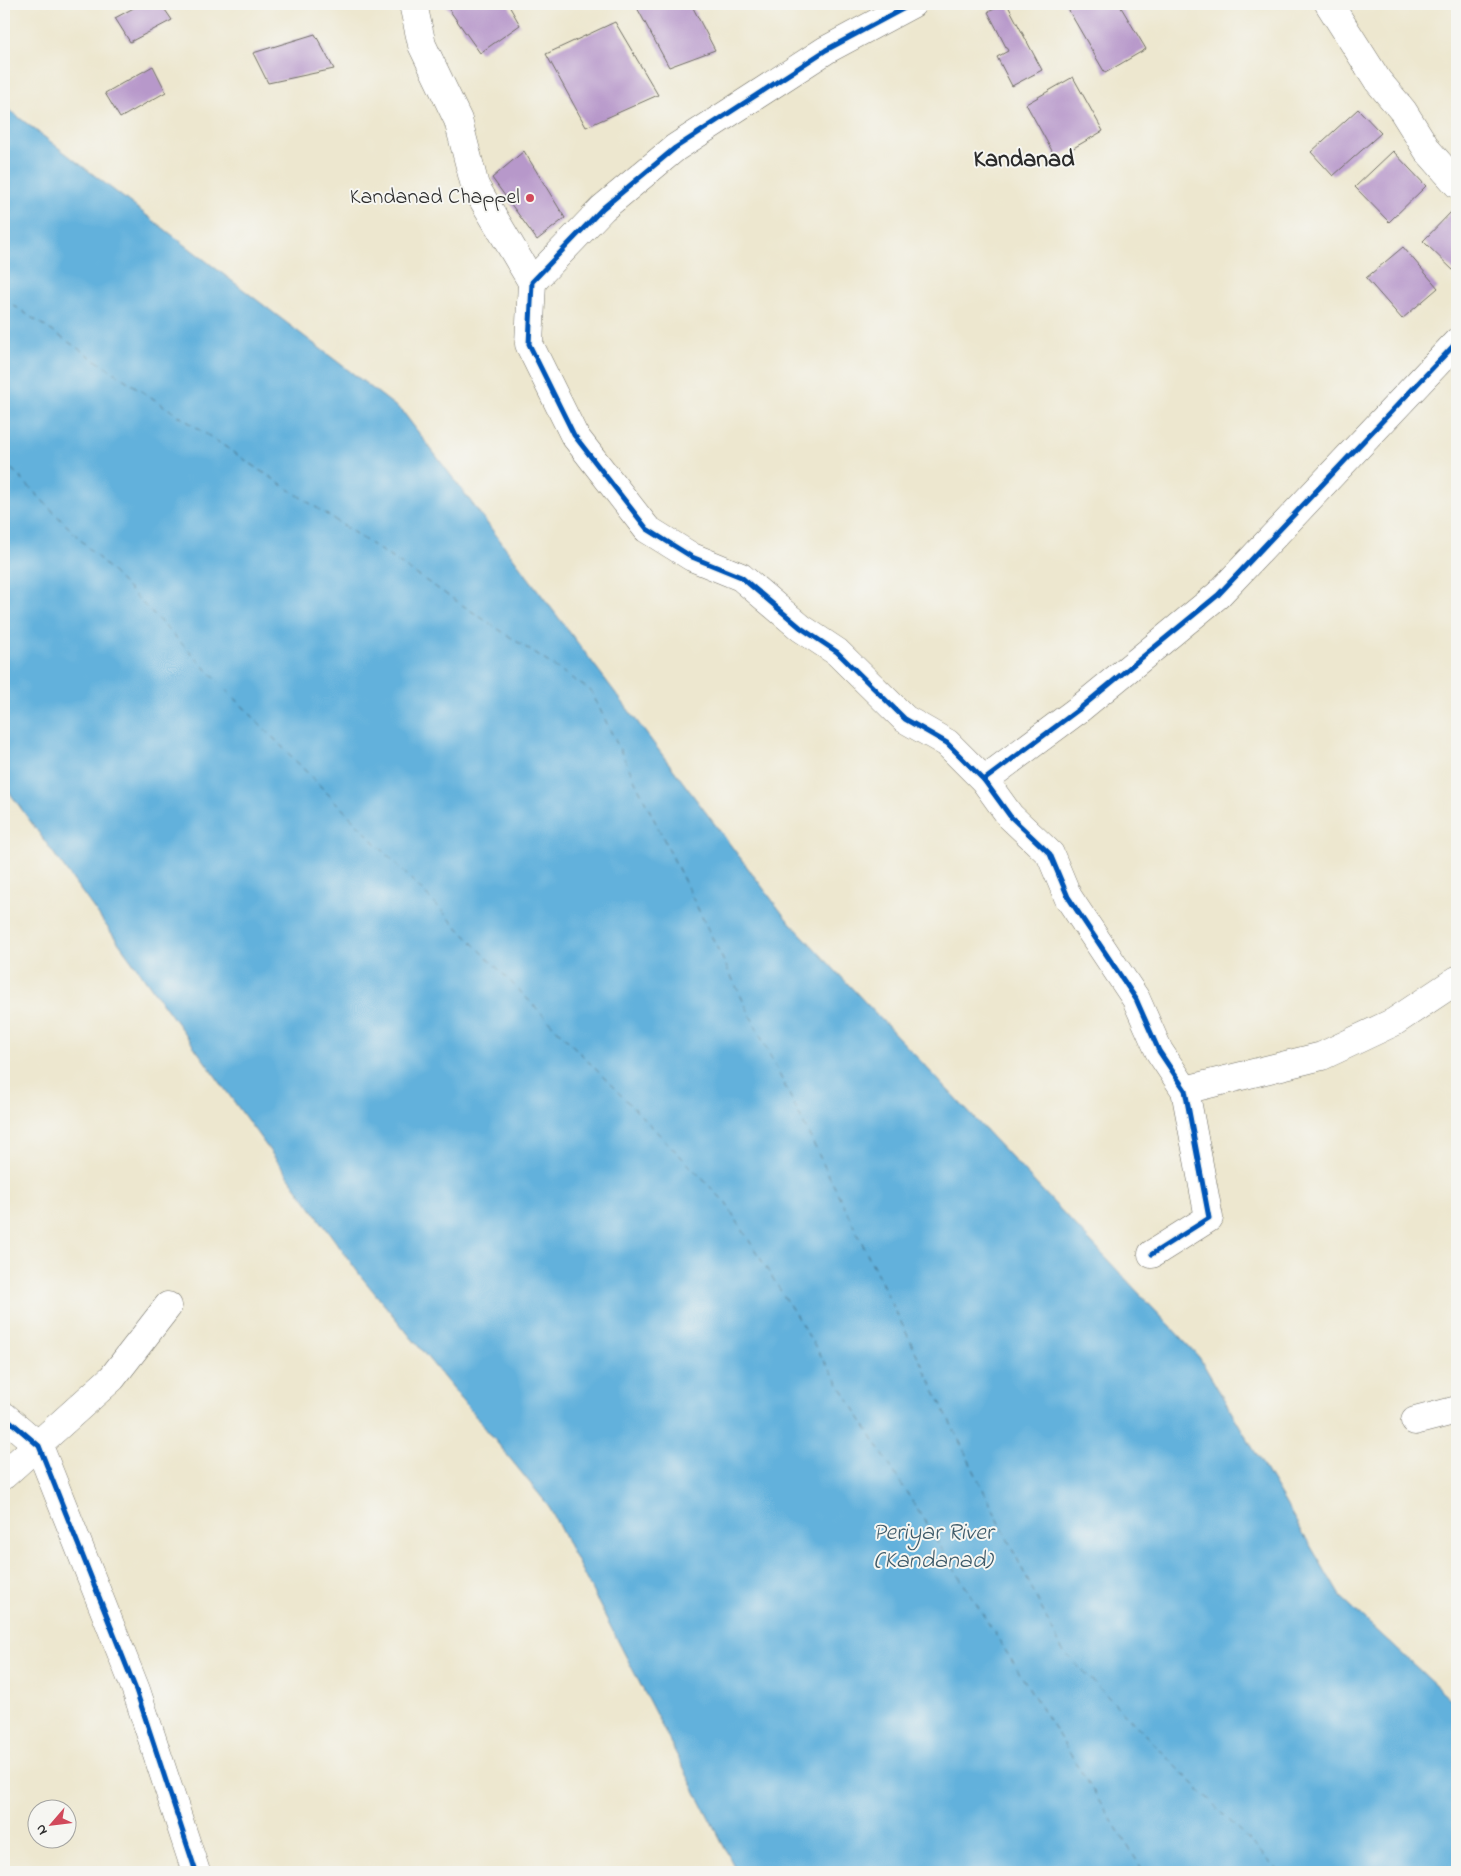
<svg xmlns="http://www.w3.org/2000/svg" width="1461" height="1876" font-family="'Indie Flower',sans-serif">
<style>
.water{fill:#62b1dc;stroke:#466e84}
.lines{fill:none;stroke-linecap:round;stroke-linejoin:round}
.ferry{stroke:#3e5a69;stroke-width:1;stroke-dasharray:6 5;stroke-linecap:butt}
.building{fill:#b798ca}
.minor-casing{stroke:#6f6d64;stroke-width:29}
.minor{stroke:#fff;stroke-width:28}
.cycleway-casing{stroke:#f6f6f2;stroke-width:8}
.cycleway{stroke:#0057b8;stroke-width:5}
.poi-dot{fill:#d1495b;stroke:#f6f6f2;stroke-width:2}
.labels{text-anchor:middle;dominant-baseline:central;stroke-width:4;stroke-linejoin:round;paint-order:stroke}
.poi-label{font-size:22px;fill:#2b2b2b;stroke:#f6f6f2;text-anchor:end}
.neighbourhood-label{font-size:24px;font-weight:bold;fill:#2b2b2b;stroke:#f6f6f2}
.water-label{font-size:24px;font-style:italic;fill:#3e5a69;stroke:#f6f6f2}
</style>
<rect width="100%" height="100%" fill="#f6f6f2"/>
<filter id="ink" filterUnits="userSpaceOnUse"><feTurbulence type="fractalNoise" baseFrequency=".02" numOctaves="2"/><feDisplacementMap in="SourceGraphic" scale="10" xChannelSelector="R" yChannelSelector="G"/><feConvolveMatrix kernelMatrix="1 2 1 2 8 2 1 2 1" color-interpolation-filters="sRGB"/></filter>
<filter id="wash" filterUnits="userSpaceOnUse"><feTurbulence type="fractalNoise" baseFrequency=".0096" numOctaves="4" result="noise"/><feDisplacementMap in="SourceGraphic" scale="20" xChannelSelector="R" yChannelSelector="G"/><feGaussianBlur stdDeviation="1.12" result="paint"/><feColorMatrix in="noise" values="0 0 0 0 0 0 0 0 0 0 0 0 0 0 0 0 0 1.4 0 .05"/><feComposite in="paint" operator="in"/></filter>
<g filter="url(#wash)">
<rect width="100%" height="100%" fill="#ede7cf"/>
<path class="water" d="M4,106L403,412L785,917L1199,1357L1340,1596L1457,1705V1872H737L548,1505L360,1275L4,785Z"/>
<g class="lines">
<g class="ferry">
<path d="M4,299L591,691L1062,1650L1280,1872"/>
<path d="M4,461L725,1202L1144,1872"/>
</g>
</g>
<g id="blocks">
<g class="building">
<path d="M141,4H161L172,20L130,42L115,18Z"/>
<path d="M445,4H508L520,25L480,53Z"/>
<path d="M635,4H691L715,50L669,67Z"/>
<path d="M1005,4H1007L1042,70L1012,86L997,57L1008,51L988,12Z"/>
<path d="M1065,4H1119L1146,49L1105,73Z"/>
<path d="M615,22L658,95L586,127L546,54Z"/>
<path d="M315,34L334,69L268,83L253,53Z"/>
<path d="M153,66L166,92L120,118L105,93Z"/>
<path d="M1073,77L1103,131L1056,158L1026,104Z"/>
<path d="M1358,109L1381,133L1333,176L1311,152Z"/>
<path d="M524,151L565,218L537,240L492,178Z"/>
<path d="M1393,151L1426,186L1389,222L1355,187Z"/>
<path d="M1453,210L1457,214V274L1423,241Z"/>
<path d="M1403,247L1438,288L1402,319L1366,278Z"/>
</g>
</g>
</g>
<g filter="url(#ink)">
<use href="#blocks" fill-opacity="0" stroke="#6f6d64" stroke-width="1"/>
<g class="lines">
<g class="minor-casing">
<g id="minor">
<path d="M413,4L422,45L458,120L475,186L532,282"/>
<path d="M912,4L826,50L675,148L603,208L532,282L529,344L574,435L647,529L692,557L741,577L801,628L837,652L905,719L947,743L984,780L1010,816L1050,854L1068,897L1136,999L1159,1051L1185,1090L1209,1218L1152,1254"/>
<path d="M1329,4L1378,81L1403,111L1428,151L1457,184"/>
<path d="M984,780L1078,710L1218,595L1457,342"/>
<path d="M1185,1090L1322,1056L1394,1022L1457,980"/>
<path d="M4,1416L39,1446L136,1690L196,1872"/>
<path d="M1415,1421L1457,1410"/>
<path d="M4,1475L112,1378L168,1306"/>
</g>
</g>
<use href="#minor" class="minor"/>
<g class="cycleway-casing">
<g id="cycleway">
<path d="M912,4L826,50L675,148L603,208L532,282L529,344L574,435L647,529L692,557L741,577L801,628L837,652L905,719L947,743L984,780L1010,816L1050,854L1068,897L1136,999L1159,1051L1185,1090L1209,1218L1152,1254"/>
<path d="M984,780L1078,710L1218,595L1457,342"/>
<path d="M4,1416L39,1446L136,1690L196,1872"/>
</g>
</g>
<use href="#cycleway" class="cycleway"/>
</g>
</g>
<circle class="poi-dot" cx="530" cy="198" r="5"/>
<g class="labels">
<g class="poi-label">
<text x="520" y="198">Kandanad Chappel</text>
</g>
<g class="neighbourhood-label">
<text x="1024" y="160">Kandanad</text>
</g>
<g class="water-label">
<text x="933" y="1533">Periyar River<tspan x="933" dy="28">(Kandanad)</tspan></text>
</g>
</g>
<rect width="1461" height="1876" fill="none" stroke="#f6f6f2" stroke-width="20"/>
<g transform="translate(52 1824) rotate(242)"><circle r="24" fill="#f6f6f2" stroke="#a5a5a2"/>
<path d="M0-4L9 19L0 12L-9 19Z" fill="#d1495b"/>
<text y="-8" font-size="14" font-weight="bold" text-anchor="middle" fill="#2b2b2b">N</text>
</g>
</svg>
